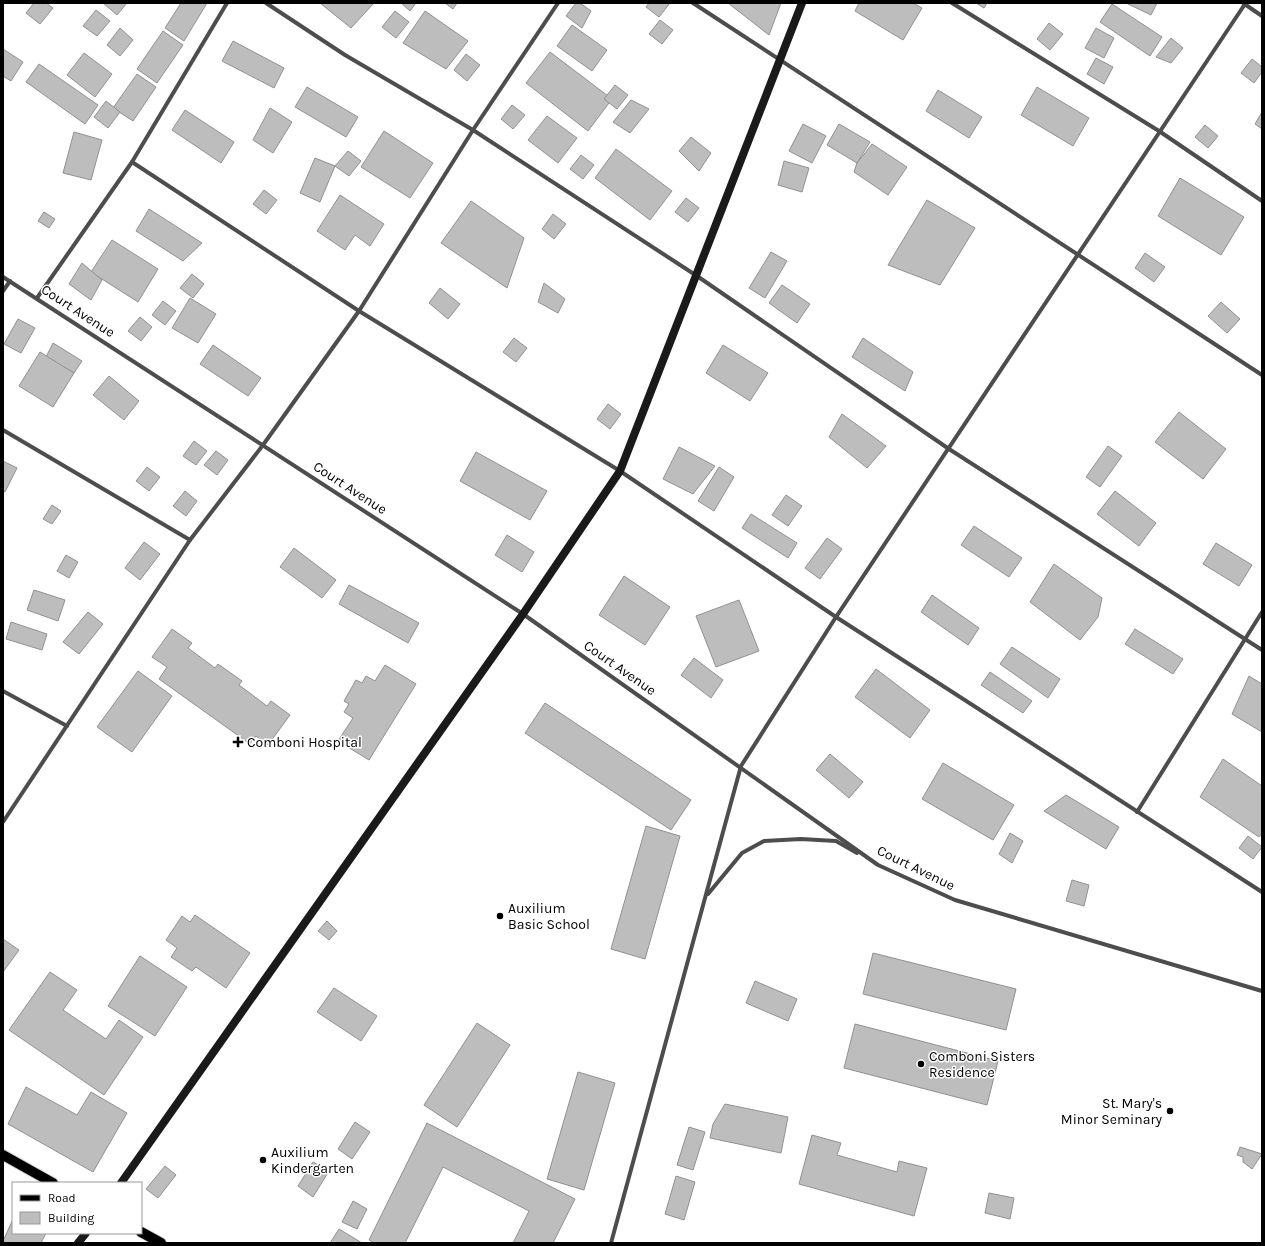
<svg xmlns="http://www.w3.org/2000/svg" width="1265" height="1246" font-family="Karla,sans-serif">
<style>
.building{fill:#bdbdbd;stroke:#919191}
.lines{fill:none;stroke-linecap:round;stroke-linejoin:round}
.primary-casing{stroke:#dbdbdb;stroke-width:12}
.street{stroke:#4d4d4d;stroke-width:4}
.secondary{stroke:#1a1a1a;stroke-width:8}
.primary{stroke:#000;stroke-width:10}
.poi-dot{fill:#000;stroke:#fff;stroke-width:1.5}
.labels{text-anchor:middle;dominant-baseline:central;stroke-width:3;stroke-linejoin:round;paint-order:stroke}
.street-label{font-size:14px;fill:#000;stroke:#fff}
.poi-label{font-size:14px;fill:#000;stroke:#fff;text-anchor:start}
</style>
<rect width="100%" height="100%" fill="#fff"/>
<g class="building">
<path d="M34,3H46L53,8L40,24L26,13Z"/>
<path d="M103,3H127L117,15Z"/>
<path d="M181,3H207L184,41L165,28Z"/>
<path d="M320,3H374L351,28Z"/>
<path d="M401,3H416L410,11Z"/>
<path d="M445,3H457L453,9Z"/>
<path d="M576,3H580L591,11L582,28L566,16Z"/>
<path d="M649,3H670L659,17L646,7Z"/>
<path d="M728,3H781L769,35Z"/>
<path d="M859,3H913L922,8L903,40L855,11Z"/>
<path d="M976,3H987L984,8Z"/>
<path d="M1126,3H1157L1151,15Z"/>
<path d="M1112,4L1162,37L1150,56L1100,22Z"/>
<path d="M96,10L110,21L97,36L83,26Z"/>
<path d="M395,11L409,22L396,38L382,27Z"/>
<path d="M425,11L468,41L446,69L403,43Z"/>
<path d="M660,20L673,30L662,44L649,34Z"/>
<path d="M1049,23L1063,34L1050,50L1037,39Z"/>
<path d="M572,25L607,50L592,71L557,46Z"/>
<path d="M120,28L133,40L120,56L107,45Z"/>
<path d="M1096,28L1114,38L1104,58L1085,48Z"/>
<path d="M163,31L183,45L157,83L137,69Z"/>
<path d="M1171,38L1183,48L1171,63L1156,57Z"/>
<path d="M233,41L284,68L274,88L222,61Z"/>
<path d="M3,49L23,62L11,81L3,76Z"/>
<path d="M550,52L612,99L588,131L526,83Z"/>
<path d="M84,53L112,74L95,97L67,75Z"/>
<path d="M466,54L480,65L467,81L454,70Z"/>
<path d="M1096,58L1113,67L1104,84L1087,74Z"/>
<path d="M1252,59L1262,67V72L1254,83L1241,73Z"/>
<path d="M39,64L98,105L85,124L26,82Z"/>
<path d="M137,74L156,87L133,121L113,108Z"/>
<path d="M615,85L628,95L617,109L604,99Z"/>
<path d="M307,87L358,117L346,137L295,107Z"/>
<path d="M1037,87L1089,118L1073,146L1021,115Z"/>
<path d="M938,90L982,117L969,138L926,111Z"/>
<path d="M631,100L649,109L630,133L613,122Z"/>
<path d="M106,101L120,112L108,128L94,117Z"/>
<path d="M512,105L525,115L513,129L501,119Z"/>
<path d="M270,108L292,122L273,153L253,140Z"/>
<path d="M185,110L234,142L221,163L172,130Z"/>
<path d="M1262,112V129L1255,124Z"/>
<path d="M547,116L577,138L558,163L528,140Z"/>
<path d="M803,124L826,136L812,163L789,151Z"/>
<path d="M839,124L870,142L857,163L827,145Z"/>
<path d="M1205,125L1218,136L1208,148L1195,137Z"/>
<path d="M384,131L433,163L410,198L361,167Z"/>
<path d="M74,132L102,140L91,180L63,173Z"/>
<path d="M691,137L711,153L699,171L679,151Z"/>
<path d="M872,144L907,167L888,195L854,172L857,163Z"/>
<path d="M616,149L672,191L650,220L595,178Z"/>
<path d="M348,151L361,161L349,176L335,166Z"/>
<path d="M581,155L594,165L583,179L570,169Z"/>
<path d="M315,158L335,166L320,202L300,193Z"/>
<path d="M784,161L809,168L802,192L778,185Z"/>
<path d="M1180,178L1244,217L1221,255L1158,216Z"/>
<path d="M264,190L277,200L266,214L253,204Z"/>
<path d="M340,195L384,224L370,246L355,235L345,250L317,231Z"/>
<path d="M686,198L699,208L688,222L675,212Z"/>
<path d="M927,200L975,228L940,285L888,265Z"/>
<path d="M471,201L524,238L507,288L441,243Z"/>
<path d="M149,209L202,243L183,261L136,231Z"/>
<path d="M44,212L55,219L49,228L38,221Z"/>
<path d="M553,214L566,224L554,239L542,229Z"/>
<path d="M112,240L158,269L138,302L91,272Z"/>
<path d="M771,252L787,261L765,298L749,288Z"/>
<path d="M1145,253L1165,267L1154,282L1135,268Z"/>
<path d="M82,263L102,280L91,300L69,284Z"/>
<path d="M192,274L204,284L193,298L180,288Z"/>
<path d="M544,283L565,299L558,313L538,302Z"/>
<path d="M782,285L810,304L797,323L769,303Z"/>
<path d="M440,288L460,304L448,319L429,303Z"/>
<path d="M190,298L216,314L198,343L172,328Z"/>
<path d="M163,301L176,311L165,325L152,315Z"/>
<path d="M1221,302L1240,319L1227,333L1208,316Z"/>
<path d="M140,317L152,327L141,341L128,331Z"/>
<path d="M18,319L35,328L21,353L4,344Z"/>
<path d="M514,338L527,348L516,362L503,352Z"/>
<path d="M863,338L913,372L905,391L852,357Z"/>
<path d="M53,343L82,361L74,373L46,357Z"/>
<path d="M213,345L261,378L248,396L200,364Z"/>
<path d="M723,345L768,373L750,401L706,373Z"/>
<path d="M40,352L74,373L53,407L19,386Z"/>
<path d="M109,376L139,401L124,420L93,395Z"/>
<path d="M608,404L621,414L610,429L597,419Z"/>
<path d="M1179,412L1226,449L1203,479L1155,442Z"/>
<path d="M842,414L886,446L867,468L829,437Z"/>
<path d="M194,441L207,451L196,465L183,456Z"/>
<path d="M1108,446L1122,456L1100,487L1086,477Z"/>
<path d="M679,447L715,466L693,494L663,479Z"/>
<path d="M216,451L228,460L217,475L204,465Z"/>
<path d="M476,452L547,491L530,520L460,481Z"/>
<path d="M3,461L17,468L5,492L3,491Z"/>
<path d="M147,467L160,477L149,491L136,481Z"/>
<path d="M719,467L734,477L714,511L698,501Z"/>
<path d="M185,491L197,501L186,516L173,506Z"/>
<path d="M1115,491L1156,523L1139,546L1097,514Z"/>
<path d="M786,495L802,506L788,526L772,515Z"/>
<path d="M52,505L61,511L52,524L43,519Z"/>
<path d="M751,514L797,543L788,558L742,528Z"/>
<path d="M974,526L1022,558L1009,577L961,545Z"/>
<path d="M507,535L534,552L522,572L495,555Z"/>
<path d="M827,538L842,549L820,579L805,568Z"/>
<path d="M144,542L160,554L140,580L125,568Z"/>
<path d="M1216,543L1252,565L1239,586L1203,564Z"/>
<path d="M294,548L336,580L322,598L280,567Z"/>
<path d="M66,555L78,562L69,578L57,571Z"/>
<path d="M1054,564L1102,598L1098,617L1080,640L1030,602Z"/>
<path d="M624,576L670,607L645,645L599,615Z"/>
<path d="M349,585L419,623L408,643L339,604Z"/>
<path d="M34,590L65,600L58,621L27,610Z"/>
<path d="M932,595L979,628L968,645L921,612Z"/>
<path d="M739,600L759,651L716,667L696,616Z"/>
<path d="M88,612L103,624L79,654L63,642Z"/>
<path d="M11,622L47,634L42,650L6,639Z"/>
<path d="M172,629L192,643L188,648L215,668L218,664L242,681L239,685L267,706L271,701L290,715L268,745L256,736L250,744L159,679L167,667L152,657Z"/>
<path d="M1135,629L1183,659L1173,674L1125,644Z"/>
<path d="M1012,647L1060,679L1048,698L1000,664Z"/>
<path d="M694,658L723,680L711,698L681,675Z"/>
<path d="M385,665L416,684L369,760L338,741L353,718L344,712L349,704L344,701L356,680L362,683L366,676L375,681Z"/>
<path d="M876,669L930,710L910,738L855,697Z"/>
<path d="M138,671L172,696L132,752L97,727Z"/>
<path d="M990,672L1032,701L1023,713L981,685Z"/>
<path d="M1249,676L1262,684V732L1232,714Z"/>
<path d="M545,703L691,800L671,830L525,733Z"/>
<path d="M830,754L863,782L849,798L816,770Z"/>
<path d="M1223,759L1262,786V833L1259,837L1200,797Z"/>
<path d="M943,763L1014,805L993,840L922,799Z"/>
<path d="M1066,795L1119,827L1106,849L1044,811Z"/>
<path d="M646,826L680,836L645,959L611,949Z"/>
<path d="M1010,833L1023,841L1012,863L999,854Z"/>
<path d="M1248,836L1262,847L1253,859L1239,848Z"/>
<path d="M1072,880L1089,885L1084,906L1066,901Z"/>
<path d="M195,915L250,953L226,988L196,967L192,971L171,957L177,948L166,940L182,916L190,922Z"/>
<path d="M327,921L337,931L329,940L318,931Z"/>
<path d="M3,939L19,950L3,972Z"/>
<path d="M873,953L1016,989L1006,1030L863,994Z"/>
<path d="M140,956L187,987L155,1036L108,1006Z"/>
<path d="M50,972L77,990L63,1010L106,1039L119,1020L143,1037L104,1095L9,1030Z"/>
<path d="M755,981L797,999L788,1021L746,1003Z"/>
<path d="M334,988L377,1016L361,1041L317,1012Z"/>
<path d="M477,1023L510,1045L457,1127L424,1105Z"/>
<path d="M855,1024L998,1061L987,1105L844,1068Z"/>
<path d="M578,1072L615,1083L584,1190L547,1179Z"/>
<path d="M26,1087L77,1115L91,1092L127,1113L93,1172L8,1124Z"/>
<path d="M725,1104L788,1117L781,1153L710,1138L713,1124Z"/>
<path d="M355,1122L370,1132L352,1159L338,1149Z"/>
<path d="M427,1123L575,1199L553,1243H513L529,1211L443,1167L405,1243H375L369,1240Z"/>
<path d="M689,1127L705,1132L693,1170L677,1165Z"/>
<path d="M812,1135L841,1143L837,1155L897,1172L899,1161L927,1168L914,1216L799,1184Z"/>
<path d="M1240,1147L1262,1154L1252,1169L1243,1162V1157L1237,1155Z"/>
<path d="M313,1162L329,1171L313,1197L298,1186Z"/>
<path d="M165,1166L176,1175L158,1198L146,1189Z"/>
<path d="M676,1176L695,1182L684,1220L665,1214Z"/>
<path d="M989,1193L1014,1198L1010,1219L985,1213Z"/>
<path d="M353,1201L367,1209L357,1229L342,1222Z"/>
<path d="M13,1219V1233H46L41,1243H6L3,1241Z"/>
<path d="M339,1229L362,1243H330Z"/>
</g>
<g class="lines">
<g class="primary-casing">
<g id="primary">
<path d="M3,1155L53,1183"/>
<path d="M141,1232L161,1243"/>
</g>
</g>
<g class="street">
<path d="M266,3L345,55L473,130L697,276L949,449L1262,650"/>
<path d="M693,3L1262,375"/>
<path d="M952,3L1159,131L1262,201"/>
<path d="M1243,3L1262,16"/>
<path d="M132,162L359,311L620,471L836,617L1262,892"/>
<path d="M3,277L523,614L878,865L955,900L1262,991"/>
<path d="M3,291L10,281"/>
<path d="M37,298L132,162L227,3"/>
<path d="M3,430L190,540"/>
<path d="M3,691L67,726"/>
<path d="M1137,812L1262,612"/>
<path d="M3,822L190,540L263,445L359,311L473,130L558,3"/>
<path d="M708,894L742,853L764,841L801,839L836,841L857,853"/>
<path d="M611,1243L741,766L836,617L1245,4"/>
</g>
<g class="secondary">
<path d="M121,1183L523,614L620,471L802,3"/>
<path d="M78,1243L86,1233"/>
</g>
<use href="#primary" class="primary"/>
</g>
<g class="poi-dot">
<path d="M236 736h4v4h4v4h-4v4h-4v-4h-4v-4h4z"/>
<circle cx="500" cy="916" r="4"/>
<circle cx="921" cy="1064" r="4"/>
<circle cx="1170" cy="1111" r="4"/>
<circle cx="263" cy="1160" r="4"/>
</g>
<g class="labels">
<g class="street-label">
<text transform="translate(78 311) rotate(33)">Court Avenue</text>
<text transform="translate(350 488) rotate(33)">Court Avenue</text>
<text transform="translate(620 668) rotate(35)">Court Avenue</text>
<text transform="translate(916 868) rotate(26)">Court Avenue</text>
</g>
<g class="poi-label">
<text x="247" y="742">Comboni Hospital</text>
<text x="508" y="908">Auxilium<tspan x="508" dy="16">Basic School</tspan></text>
<text x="929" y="1056">Comboni Sisters<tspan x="929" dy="16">Residence</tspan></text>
<text x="1162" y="1103" text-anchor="end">St. Mary's<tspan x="1162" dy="16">Minor Seminary</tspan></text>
<text x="271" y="1152">Auxilium<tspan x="271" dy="16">Kindergarten</tspan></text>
</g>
</g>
<rect width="1265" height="1246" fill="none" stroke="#000000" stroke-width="8"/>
<rect x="12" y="1182" width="130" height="52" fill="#ffffff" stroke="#999999"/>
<rect x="20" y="1195" width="20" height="6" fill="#000000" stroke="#999999"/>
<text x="48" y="1202" font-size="12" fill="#000000">Road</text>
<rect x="20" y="1212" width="20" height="12" fill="#bdbdbd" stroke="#999999"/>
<text x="48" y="1222" font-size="12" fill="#000000">Building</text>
</svg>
